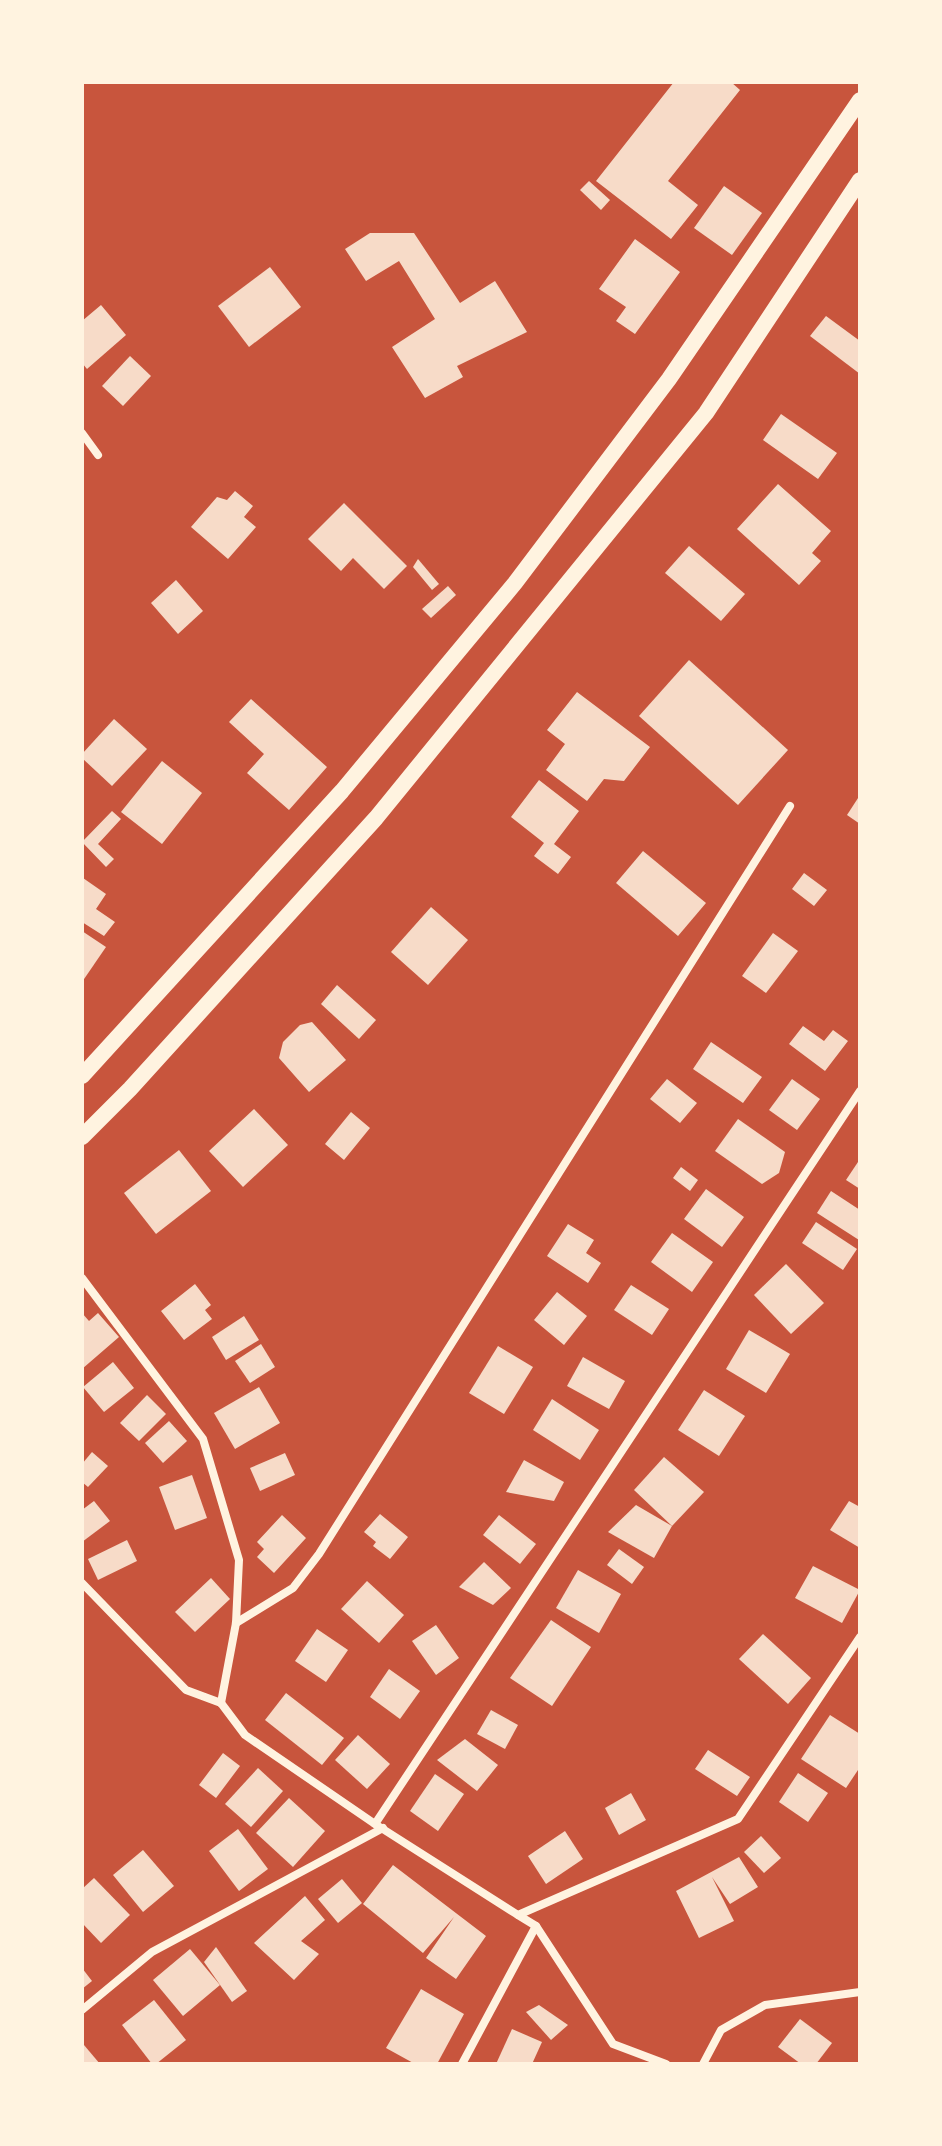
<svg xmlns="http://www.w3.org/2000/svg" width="942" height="2146" font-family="'Fira Sans Condensed',sans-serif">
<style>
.building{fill:#f7dbc8}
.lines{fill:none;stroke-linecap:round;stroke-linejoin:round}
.minor{stroke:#fff3e0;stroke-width:8}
.secondary{stroke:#fff3e0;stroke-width:16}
</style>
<rect width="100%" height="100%" fill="#c8553d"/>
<g class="building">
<path d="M674,82H731L740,90L668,181L698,205L671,239L596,181Z"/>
<path d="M589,181L610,200L601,210L580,190Z"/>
<path d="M724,186L762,213L732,255L694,228Z"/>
<path d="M370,233H414L460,303L495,281L527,332L457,366L463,377L425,398L392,347L435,319L399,261L366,281L345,249Z"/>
<path d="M635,239L680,272L635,334L616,321L626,307L599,289Z"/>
<path d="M270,267L301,307L249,347L218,306Z"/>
<path d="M101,305L126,335L87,369L82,363V321Z"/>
<path d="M826,316L860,341V374L810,336Z"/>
<path d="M130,356L151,376L123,406L102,386Z"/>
<path d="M781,414L837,453L818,479L763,440Z"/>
<path d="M778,484L831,531L812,553L821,561L799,585L737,529Z"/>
<path d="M235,491L253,506L244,517L256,527L228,559L191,527L217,497L227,500Z"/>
<path d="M344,503L407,566L384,589L353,558L341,571L308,539Z"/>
<path d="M689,546L745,594L721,621L665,573Z"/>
<path d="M418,559L439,584L432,590L413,567Z"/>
<path d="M176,580L203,611L178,634L151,603Z"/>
<path d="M448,586L456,595L431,618L422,609Z"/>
<path d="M689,660L788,750L738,805L639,716Z"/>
<path d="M577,692L650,747L624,781L604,779L587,801L546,770L565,744L547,730Z"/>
<path d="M251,699L327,767L289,810L247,773L264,754L229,722Z"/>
<path d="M114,719L147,749L112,786L82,758V754Z"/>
<path d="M162,761L202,793L162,844L121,812Z"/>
<path d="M539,780L579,811L554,844L571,857L558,874L534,856L544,843L511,817Z"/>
<path d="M860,795V824L847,815Z"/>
<path d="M112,811L121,819L98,844L114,859L106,867L82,842Z"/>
<path d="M643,851L706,903L678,936L616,883Z"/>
<path d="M804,873L827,890L814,906L792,889Z"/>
<path d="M83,878L106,894L96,909L115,922L104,936L82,922Z"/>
<path d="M431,907L468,940L428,985L391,952Z"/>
<path d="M82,931L106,947L82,982Z"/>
<path d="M773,933L798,951L766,993L742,976Z"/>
<path d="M337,985L376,1020L359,1039L321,1004Z"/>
<path d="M312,1022L346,1060L309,1092L279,1058L283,1042L300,1025Z"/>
<path d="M803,1026L824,1041L833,1030L848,1041L825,1071L789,1044Z"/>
<path d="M711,1042L762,1077L743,1103L693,1069Z"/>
<path d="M667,1079L697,1103L680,1123L650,1099Z"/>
<path d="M792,1079L820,1099L797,1130L769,1110Z"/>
<path d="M254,1109L288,1145L243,1187L209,1151Z"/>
<path d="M351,1112L370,1128L344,1160L325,1144Z"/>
<path d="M738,1119L785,1152L779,1173L762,1184L715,1151Z"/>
<path d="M179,1150L211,1191L156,1234L124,1193Z"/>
<path d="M860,1159V1189L846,1180Z"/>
<path d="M681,1167L698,1180L690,1191L673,1178Z"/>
<path d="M706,1189L744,1217L722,1247L684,1219Z"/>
<path d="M831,1191L860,1210L859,1240L817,1213Z"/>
<path d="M816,1222L857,1249L843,1270L802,1243Z"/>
<path d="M568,1224L594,1240L586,1253L601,1263L588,1283L547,1256Z"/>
<path d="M672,1233L713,1262L692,1292L651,1262Z"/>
<path d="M786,1264L824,1303L791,1334L754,1295Z"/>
<path d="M195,1284L211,1305L205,1310L212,1319L184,1340L161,1311Z"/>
<path d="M631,1285L669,1309L652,1335L614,1310Z"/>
<path d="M557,1292L587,1316L564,1345L534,1320Z"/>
<path d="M82,1313L89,1321L98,1313L119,1337L82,1369Z"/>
<path d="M244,1316L259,1340L226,1360L212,1337Z"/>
<path d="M749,1330L790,1354L766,1393L726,1369Z"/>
<path d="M261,1344L275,1367L250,1383L235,1361Z"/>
<path d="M498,1346L533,1367L504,1414L469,1393Z"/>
<path d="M583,1357L625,1381L609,1409L567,1386Z"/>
<path d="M113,1362L134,1388L104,1412L83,1387Z"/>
<path d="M259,1387L280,1423L235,1449L214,1413Z"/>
<path d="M704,1390L745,1416L719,1456L678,1430Z"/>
<path d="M147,1395L166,1414L139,1441L120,1423Z"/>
<path d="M552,1399L599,1430L580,1460L533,1430Z"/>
<path d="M169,1421L187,1441L163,1463L145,1443Z"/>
<path d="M92,1452L108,1466L88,1487L82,1482V1464Z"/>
<path d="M285,1453L295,1475L260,1491L250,1468Z"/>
<path d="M664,1457L704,1492L672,1526L634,1490Z"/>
<path d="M524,1460L564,1482L554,1501L506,1492Z"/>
<path d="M192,1475L207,1518L175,1530L159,1487Z"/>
<path d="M94,1501L110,1521L82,1542V1510Z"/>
<path d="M849,1501L860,1507V1548L830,1530Z"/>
<path d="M636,1505L672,1526L654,1558L608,1532Z"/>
<path d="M380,1514L408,1537L390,1559L373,1546L376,1542L364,1532Z"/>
<path d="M282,1515L306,1538L274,1573L257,1557L264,1549L257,1542Z"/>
<path d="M499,1515L536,1544L520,1564L483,1535Z"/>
<path d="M127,1540L137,1561L98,1580L88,1559Z"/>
<path d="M619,1549L644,1567L632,1584L607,1565Z"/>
<path d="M484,1562L511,1588L493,1605L459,1587Z"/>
<path d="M813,1566L860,1590L842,1623L795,1598Z"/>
<path d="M578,1570L621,1594L599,1633L556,1608Z"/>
<path d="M211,1578L230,1599L195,1632L175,1612Z"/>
<path d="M367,1581L404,1615L379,1643L341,1609Z"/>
<path d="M551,1620L591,1647L552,1706L510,1678Z"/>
<path d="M436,1625L459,1658L436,1675L412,1641Z"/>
<path d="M317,1629L348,1650L326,1682L295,1661Z"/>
<path d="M763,1634L811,1678L788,1704L739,1659Z"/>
<path d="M389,1669L420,1691L400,1719L370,1697Z"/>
<path d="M286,1693L344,1738L322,1765L265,1720Z"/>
<path d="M491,1710L518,1725L505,1749L477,1734Z"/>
<path d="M830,1715L860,1734V1767L846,1788L801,1759Z"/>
<path d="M358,1735L390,1764L367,1789L335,1760Z"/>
<path d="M465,1739L498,1765L477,1791L437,1760Z"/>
<path d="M708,1750L750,1777L737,1796L695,1769Z"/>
<path d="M223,1753L240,1766L216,1798L199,1785Z"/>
<path d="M258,1768L283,1791L251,1827L225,1804Z"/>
<path d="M798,1773L828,1793L808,1822L779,1802Z"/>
<path d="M435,1774L464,1794L438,1831L410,1811Z"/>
<path d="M631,1793L646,1820L619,1835L605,1808Z"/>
<path d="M289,1798L325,1831L293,1867L256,1833Z"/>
<path d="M238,1829L268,1869L239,1891L209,1851Z"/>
<path d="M565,1831L583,1859L546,1884L528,1856Z"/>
<path d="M761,1836L781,1858L764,1873L744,1852Z"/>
<path d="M143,1850L174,1886L143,1912L113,1875Z"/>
<path d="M739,1857L758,1887L730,1904L712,1877L734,1921L699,1938L676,1891Z"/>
<path d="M393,1865L486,1936L456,1979L426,1958L454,1917L423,1953L363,1904Z"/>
<path d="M94,1878L130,1915L101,1943L82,1923V1889Z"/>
<path d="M342,1879L362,1903L338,1923L318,1899Z"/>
<path d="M305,1896L325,1920L301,1941L319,1954L294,1980L254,1943Z"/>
<path d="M216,1947L247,1991L232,2002L204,1962Z"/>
<path d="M190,1949L220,1985L183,2016L153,1980Z"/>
<path d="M82,1968L92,1981L82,1989Z"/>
<path d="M421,1989L464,2014L437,2064H415L386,2048Z"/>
<path d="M154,2000L186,2040L156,2064H152L122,2025Z"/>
<path d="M539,2005L568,2025L551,2040L526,2012Z"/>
<path d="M800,2019L832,2043L816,2064H801L778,2047Z"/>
<path d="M512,2029L542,2042L532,2064H496Z"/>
<path d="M84,2045L100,2064H82Z"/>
</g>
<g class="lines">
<g class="minor">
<path d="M82,433L98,455"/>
<path d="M82,1278L203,1439L239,1560L236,1623L221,1703"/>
<path d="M82,1583L186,1690L221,1703"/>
<path d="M236,1623L293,1588L319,1554L790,806"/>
<path d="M221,1703L245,1735L375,1824L518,1915L738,1819L860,1637"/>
<path d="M375,1824L860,1091"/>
<path d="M518,1915L536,1926L613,2044L666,2064"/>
<path d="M82,2010L152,1952L383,1828"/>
<path d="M462,2064L536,1926"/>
<path d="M703,2064L721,2030L765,2005L860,1992"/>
</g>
<g class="secondary">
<path d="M82,1076L342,791L515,583L669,379L860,100"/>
<path d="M82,1137L130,1089L376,818L706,413L860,180"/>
</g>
</g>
<rect width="942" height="2146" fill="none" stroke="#fff3e0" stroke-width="168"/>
</svg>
